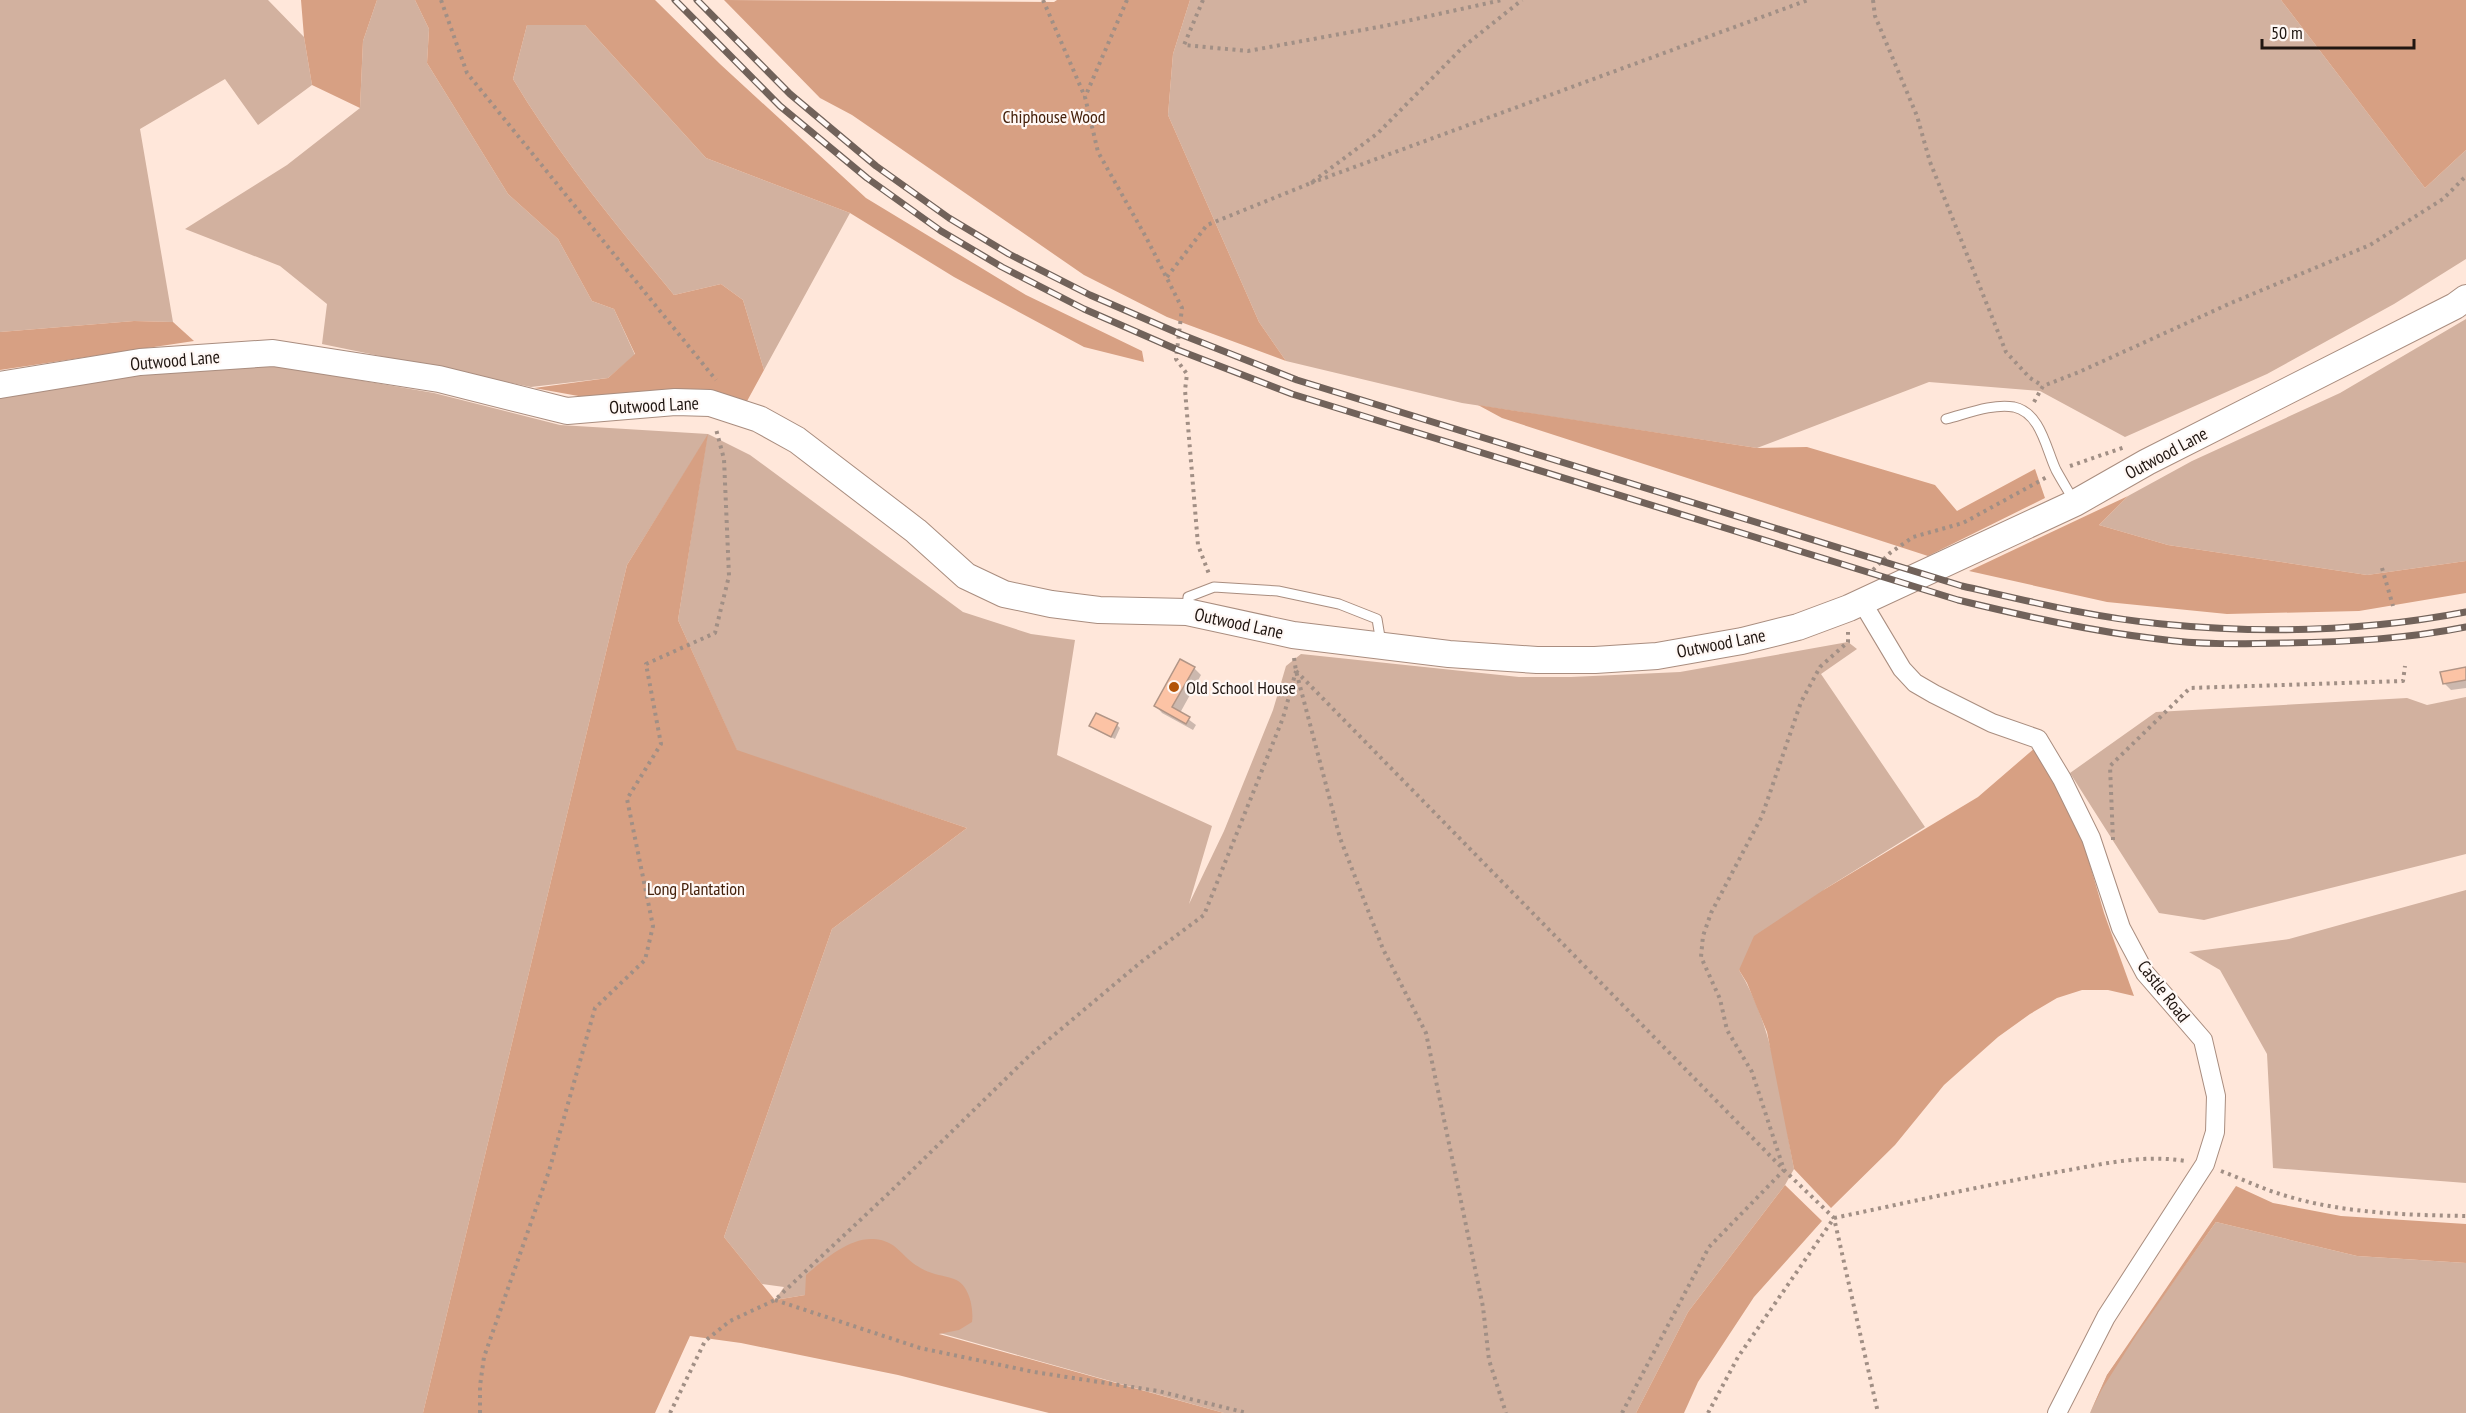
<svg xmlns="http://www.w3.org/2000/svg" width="2466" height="1413" font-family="'PT Sans Narrow',sans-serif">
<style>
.green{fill:#d2b19f}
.forest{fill:#d7a083}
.shadow{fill:#0003}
.building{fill:#fcc3a5;stroke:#b19586;stroke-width:1.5}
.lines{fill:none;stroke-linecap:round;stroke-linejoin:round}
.lane-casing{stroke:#a98d7f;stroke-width:11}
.street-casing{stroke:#a98d7f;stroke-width:20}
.secondary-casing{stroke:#a98d7f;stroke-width:28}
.path{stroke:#a18f85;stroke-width:4;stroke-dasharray:3 4.5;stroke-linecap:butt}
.lane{stroke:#fff;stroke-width:9}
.street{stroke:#fff;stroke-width:18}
.secondary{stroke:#fff;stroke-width:26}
.rail-casing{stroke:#71625a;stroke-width:7}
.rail{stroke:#fff8f5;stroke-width:4.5;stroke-dasharray:14;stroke-linecap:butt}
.poi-dot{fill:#b25308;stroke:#fff8f5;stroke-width:2}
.labels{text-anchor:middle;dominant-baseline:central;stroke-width:4.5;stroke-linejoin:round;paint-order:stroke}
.park-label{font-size:18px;fill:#45210b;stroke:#fff8f5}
.street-label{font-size:18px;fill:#201611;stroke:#fff8f5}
.poi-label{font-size:18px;fill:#201611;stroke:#fff8f5;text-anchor:start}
</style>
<rect width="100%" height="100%" fill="#ffe7da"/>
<g class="green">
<path d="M0,0H268L304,37L312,85L258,125L225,79L140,129L173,322L134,321L0,332Z"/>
<path d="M377,0H415L429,29L427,63L508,194L558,239L592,301L614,309L635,355L608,378L531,387L322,344L327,304L280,266L185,229L287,165L360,108L363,41Z"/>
<path d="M1190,0H2281L2425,188L2466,150V259L2394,304L2267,374L2125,437L2040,391L1929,382L1757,448L1462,403L1286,361L1259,322L1168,115L1173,54Z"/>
<path d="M527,25H585L706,158L850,213L764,370L743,300L721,284L674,295C617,226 559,156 513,79Z"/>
<path d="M2466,319V561L2367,575L2168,545L2099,525L2128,496L2192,461L2340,393Z"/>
<path d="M265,364L434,393L560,425L708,434L750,455L963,612L1031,634L1075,640L1057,755L1212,826L1189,904L1224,831L1273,710L1286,666L1301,654L1519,677H1571L1680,672L1848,642L1857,649L1821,674L1925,827L1825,889L1739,970C1775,1029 1781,1102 1794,1169L1785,1185L1688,1312L1636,1413H1224L805,1295L775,1300L784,1287L762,1284L724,1237L832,929L967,828L737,751L678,620L707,437L627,565L423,1413H0V397L137,376Z"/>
<path d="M2466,697V854L2204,920L2159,913L2070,773L2156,712L2407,698L2427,705Z"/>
<path d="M2466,890V1183L2273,1168L2267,1054L2220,970L2189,952L2289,939Z"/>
<path d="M2216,1222L2357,1256L2466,1263V1413H2090L2107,1375Z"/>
</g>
<g class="forest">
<path d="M301,0H377L363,41L360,108L312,85L304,37Z"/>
<path d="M415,0H655L720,64L866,198L1026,295L1142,351L1144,362L1084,347L954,277L850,213L706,158L585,25H527L513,79C559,156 617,226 674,295L721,284L743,300L764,370L746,403L695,389L584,397L534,388L608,378L635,354L614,309L592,301L558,239L508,194L427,63L429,29Z"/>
<path d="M724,0L1054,2L1057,0H1190L1173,54L1168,115L1259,322L1286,361L1167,317L1084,275L852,115L820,98Z"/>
<path d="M2281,0H2466V150L2425,188Z"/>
<path d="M134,321L173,322L194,341L0,370V332Z"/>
<path d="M1478,405L1757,448L1807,447L1935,485L1957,511L2035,469L2045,498L1928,556L1502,418Z"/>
<path d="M708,434L678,620L737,750L967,828L832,929L724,1237L775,1300L805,1295L806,1275C823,1260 850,1237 874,1239C898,1241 900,1256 919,1267C929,1274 942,1275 954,1279C969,1284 974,1308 972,1322L959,1330L939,1334L1224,1413H1049L898,1375L741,1343L690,1336L655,1413H423L627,565Z"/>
<path d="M2128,496L2099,525L2168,545L2367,575L2466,561V593L2359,611L2227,614L2107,602L1969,571Z"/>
<path d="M2036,747L2079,827L2104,913L2134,996L2108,990H2082L2057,998L2030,1014L1998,1037L1944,1085L1895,1145L1831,1208L1794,1169L1767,1032L1747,983L1739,970L1754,936L1825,889L1978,797Z"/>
<path d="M1785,1185L1822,1221L1754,1297L1698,1382L1684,1413H1636L1688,1312Z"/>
<path d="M2236,1186L2273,1203L2341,1216L2466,1224V1263L2357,1256L2216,1222L2137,1334L2102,1389L2090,1413L2107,1375Z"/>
</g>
<g class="shadow">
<path d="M1194,668L1201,675L1180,713L1196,725L1193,730L1162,713L1156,706Z"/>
<path d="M2466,669V688L2451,690L2444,683Z"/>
<path d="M1117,725L1120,728L1115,739L1094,729Z"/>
</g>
<g class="building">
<path d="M1180,659L1195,667L1172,707L1190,717L1186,724L1154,706Z"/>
<path d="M2466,667V680L2443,684L2440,672Z"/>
<path d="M1096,713L1118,723L1111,737L1089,726Z"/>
</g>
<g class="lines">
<g class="lane-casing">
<g id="lane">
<path d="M1946,419C1966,414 1993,403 2014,407C2041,413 2046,449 2056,470C2062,481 2069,492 2075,503"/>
<path d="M1187,610L1188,597L1214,587L1278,591L1339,604L1377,619L1381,643"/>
</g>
</g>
<g class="street-casing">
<path id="street" d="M1862,602L1902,669L1915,683L1934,694L1992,723L2038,739L2062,779L2091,838L2121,928L2145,973L2203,1040L2216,1096L2215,1132L2205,1164L2106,1317L2057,1413"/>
</g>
<g class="secondary-casing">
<path id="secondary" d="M0,385L140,362L273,353L439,379L567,411L675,402L710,403L759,419L797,440L916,531L966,576L1004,594L1051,604L1099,610L1187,612L1293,635L1449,654L1537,660H1595L1657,656L1742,641L1798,627L1849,608L2075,503L2147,462L2455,306L2466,298"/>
</g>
<g class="path">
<path d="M441,0L467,73L716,380"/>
<path d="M1043,0L1085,97"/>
<path d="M1127,0L1085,97L1098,152L1147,239L1182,308L1176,359L1187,374L1185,390L1198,545L1209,574"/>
<path d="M1203,0L1184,45L1248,51L1384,26L1502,0"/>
<path d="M1873,0L1875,16L1917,116L1930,162L2006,352L2030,378L2043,386"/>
<path d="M1311,183L1808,0"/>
<path d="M1167,277L1207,225L1311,183L1378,133L1463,47L1522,0"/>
<path d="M2034,402L2043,386L2079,372L2231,303L2370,245L2443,199L2466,176"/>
<path d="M2070,466L2125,447"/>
<path d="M2382,568L2393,606"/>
<path d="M1873,570L1890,553L1913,537L1963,523L2047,477"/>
<path d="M1294,658L1296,671L1340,838L1383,949L1426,1033L1483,1307L1489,1360L1506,1413"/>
<path d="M1296,671L1784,1170L1834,1218L1878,1413"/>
<path d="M2113,840L2110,766L2190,688L2403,681L2405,666"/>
<path d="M2221,1171C2240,1178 2258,1187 2277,1193C2337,1213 2403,1215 2466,1216"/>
<path d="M775,1300L920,1348L1034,1372L1158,1391L1247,1413"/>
<path d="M480,1413V1386L484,1357L549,1171L595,1008L645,960L653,926L627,799L661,744L646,664L715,633L729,576L724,459L716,429"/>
<path d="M670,1413L705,1341L730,1321L775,1300L889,1193L1029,1056L1141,962L1204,915L1283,718L1296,671"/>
<path d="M1622,1413L1709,1247L1784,1170L1752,1072L1727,1030L1720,999L1701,957L1703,936L1711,913L1762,816L1801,702L1820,667L1848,642V632"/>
<path d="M1708,1413L1738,1357L1834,1218C1910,1202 1986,1185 2063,1171C2104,1164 2144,1154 2185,1161"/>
</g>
<use href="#lane" class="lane"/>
<use href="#street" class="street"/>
<use href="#secondary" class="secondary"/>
<g class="rail-casing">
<g id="rail">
<path d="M675,0L780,106L867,178L941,231L1002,267L1084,309L1178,350L1292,394L1958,600C2024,616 2090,631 2158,639C2200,645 2243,644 2285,643C2346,642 2407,639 2466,627"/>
<path d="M697,0L790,94L876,166L949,218L1009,254L1090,295L1180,334L1297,380L1962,586C2028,601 2095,618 2162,624C2262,634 2368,631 2466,612"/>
</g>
</g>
<use href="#rail" class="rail"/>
</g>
<circle class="poi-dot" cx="1174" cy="687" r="6"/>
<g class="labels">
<g class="park-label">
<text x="1054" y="116">Chiphouse Wood</text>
<text x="696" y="888">Long Plantation</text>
</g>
<g class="street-label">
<text transform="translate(175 360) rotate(-5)">Outwood Lane</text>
<text transform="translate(654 405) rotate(-3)">Outwood Lane</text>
<text transform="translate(2166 453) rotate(-28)">Outwood Lane</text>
<text transform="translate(1239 623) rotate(12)">Outwood Lane</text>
<text transform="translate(1721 643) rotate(-11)">Outwood Lane</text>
<text transform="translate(2164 991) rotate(52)">Castle Road</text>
</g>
<g class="poi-label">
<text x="1186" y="687">Old School House</text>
</g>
</g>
<path d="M2262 39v9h152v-9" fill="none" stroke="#201611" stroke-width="3"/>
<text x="2271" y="39" font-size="18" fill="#201611" stroke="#fff8f5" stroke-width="4.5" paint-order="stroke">50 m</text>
</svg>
